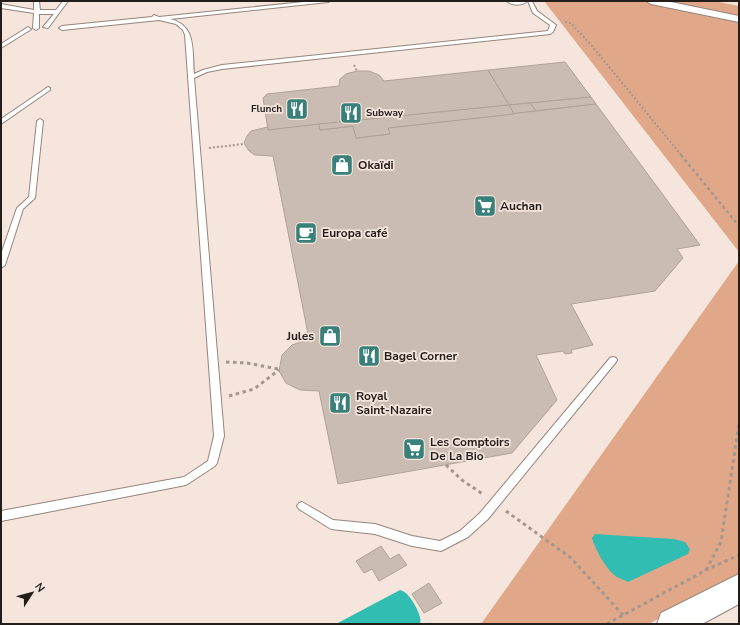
<svg xmlns="http://www.w3.org/2000/svg" width="740" height="625" font-family="'Nunito Sans',sans-serif">
<style>
.green{fill:#e0a888}
.water{fill:#32bdb2}
.building{fill:#cbbcb3;stroke:#b0a199}
.lines{fill:none;stroke-linecap:round;stroke-linejoin:round}
.lane-casing{stroke:#94857d;stroke-width:2}
.street-casing{stroke:#94857d;stroke-width:2}
.secondary-casing{stroke:#94857d;stroke-width:2}
.path-far2{stroke:#a39790;stroke-width:2;stroke-dasharray:2 2;stroke-linecap:butt}
.path-far1{stroke:#a39790;stroke-width:2.5;stroke-dasharray:3 3;stroke-linecap:butt}
.path{stroke:#a39790;stroke-width:3;stroke-dasharray:3.5 3.5;stroke-linecap:butt}
.lane{fill:#fff;fill-rule:evenodd}
.street{fill:#fff;fill-rule:evenodd}
.secondary{fill:#fff;fill-rule:evenodd}
.labels{text-anchor:middle;dominant-baseline:central;stroke-width:3.5;stroke-linejoin:round;paint-order:stroke}
.far-poi-label{font-size:10px;font-weight:bold;fill:#241e1b;stroke:#f5e5dc;text-anchor:end}
.poi-label{font-size:12px;font-weight:bold;fill:#241e1b;stroke:#f5e5dc;text-anchor:start}
</style>
<rect width="100%" height="100%" fill="#f5e5dc"/>
<g class="green">
<path d="M544,1H714L739,6V252Z"/>
<path d="M739,261V578L678,608L649,624H481Z"/>
</g>
<g class="water">
<path d="M595,534L674,539L685,542L690,549L688,554L628,582C625,580 620,579 617,577C607,571 595,549 592,538Z"/>
<path d="M400,590C409,591 423,616 420,624H336Z"/>
</g>
<g class="building">
<path d="M565,62L591,97L509,105L488,70Z"/>
<path d="M488,70L509,105L268,130L263,98L267,94L339,86L340,79L346,74L357,71H369L379,75L384,81Z"/>
<path d="M591,97L596,104L536,111L530,103Z"/>
<path d="M530,103L536,111L514,114L509,105Z"/>
<path d="M596,104L700,245L677,249L683,258L655,291L571,304L593,345L571,350L572,353L565,354L563,351L536,355L557,400L512,453L338,484L319,391L300,390L286,383L279,371L282,355L292,345L309,339L273,156L255,155L249,151L244,143L247,136L251,131L268,127V130L319,124L320,130L353,126L356,138L390,134L388,128Z"/>
<path d="M509,105L514,114L388,128L390,134L356,138L353,126L320,130L319,124Z"/>
<path d="M381,546L390,559L399,554L407,565L379,581L372,569L364,573L356,561Z"/>
<path d="M429,583L442,603L424,613L412,594Z"/>
</g>
<g class="lines">
<g class="lane-casing">
<g id="lane">
<path d="M34,1H39L40,10H56L63,1H68L48,28L43,27L54,14H39V28L36,30L33,28L34,13L1,8V4L34,10Z"/>
<path d="M313,1H330L328,2L170,19C197,25 192,52 194,74L203,70L222,65L548,31L550,25L533,13L528,1H532L537,11L556,25L553,32L550,34L222,69L207,72L194,78L224,436L217,463L215,466L186,485L1,521V511L184,477L208,461L214,436L185,35L183,30L176,24L159,20L62,30L59,28L62,26L152,17L154,15L159,17Z"/>
<path d="M28,27L31,29L30,30L1,48V44Z"/>
<path d="M48,87L50,88V90L1,124V119Z"/>
<path d="M40,119L43,121L35,198L23,209L5,265L1,268V254L17,208L29,197L37,121Z"/>
<path d="M613,357L616,358L617,360L616,362L488,519L468,537L445,549L441,551L412,546L375,534L331,529L299,509L297,506L299,503L302,502L333,520L375,524L412,536L440,541L460,531L480,513L610,358Z"/>
</g>
</g>
<g class="street-casing">
<g id="street">
<path d="M507,1H527C523,6 511,6 507,1Z"/>
<path d="M646,1H666L739,16V22L651,4Z"/>
</g>
</g>
<g class="secondary-casing">
<path id="secondary" d="M739,574V604L702,624H657L661,613Z"/>
</g>
<g class="path-far2">
<path d="M565,22L571,23L592,46L682,156"/>
<path d="M354,65L357,71"/>
<path d="M209,148L244,144"/>
</g>
<path class="path-far1" d="M681,155L739,226"/>
<g class="path">
<path d="M226,362L247,363L278,369"/>
<path d="M229,396L254,389L279,370"/>
<path d="M446,465L462,480L484,495"/>
<path d="M506,511L571,558L623,615"/>
<path d="M706,570L721,542L739,424"/>
<path d="M607,624L706,570L739,555"/>
</g>
<use href="#lane" class="lane"/>
<use href="#street" class="street"/>
<use href="#secondary" class="secondary"/>
</g>
<defs>
<g id="restaurant-square" transform="scale(1.15)"><rect x="-9" y="-9" width="18" height="18" rx="4" fill="#39807a" stroke="#f5e5dc"/><path d="M-5-6h1v4h1v-4h1v4h1v-4h1v5L-1.5 .5V6h-2V.5L-5-1ZM5-6V6H3V1.5H1.5Q1.5-4 5-6Z" fill="#fff"/></g>
<g id="shop-square" transform="scale(1.15)"><rect x="-9" y="-9" width="18" height="18" rx="4" fill="#39807a" stroke="#f5e5dc"/><path d="M-5-2.5h2.3a2.7 3.5 0 0 1 5.4 0H5L5.5 6h-11ZM-1.5-2.5h3a1.5 2.3 0 0 0-3 0Z" fill="#fff"/></g>
<g id="supermarket-square" transform="scale(1.15)"><rect x="-9" y="-9" width="18" height="18" rx="4" fill="#39807a" stroke="#f5e5dc"/><path d="M-6-5.5h2.5l.6 2H6L4.5 2H-2.5L-4.4-4H-6ZM-1.5 3.2a1.3 1.3 0 1 0 .1 0ZM3 3.2a1.3 1.3 0 1 0 .1 0Z" fill="#fff"/></g>
<g id="cafe-square" transform="scale(1.15)"><rect x="-9" y="-9" width="18" height="18" rx="4" fill="#39807a" stroke="#f5e5dc"/><path d="M-5.5-4.5H6V0H3Q3 3.5 0 3.5H-2.5Q-5.5 3.5-5.5 0ZM3-3.2v2h1.7v-2ZM-6 4.5H4V6H-6Z" fill="#fff"/></g>
</defs>
<g fill-rule="evenodd">
<use href="#restaurant-square" x="297" y="109"/>
<use href="#restaurant-square" x="351" y="113"/>
<use href="#shop-square" x="342" y="165"/>
<use href="#supermarket-square" x="485" y="206"/>
<use href="#cafe-square" x="306" y="233"/>
<use href="#shop-square" x="330" y="336"/>
<use href="#restaurant-square" x="369" y="356"/>
<use href="#restaurant-square" x="340" y="403"/>
<use href="#supermarket-square" x="414" y="449"/>
</g>
<g class="labels">
<g class="far-poi-label">
<text x="282" y="109">Flunch</text>
<text x="366" y="113" text-anchor="start">Subway</text>
</g>
<g class="poi-label">
<text x="358" y="165">Okaïdi</text>
<text x="500" y="206">Auchan</text>
<text x="322" y="233">Europa café</text>
<text x="314" y="336" text-anchor="end">Jules</text>
<text x="384" y="356">Bagel Corner</text>
<text x="356" y="396">Royal<tspan x="356" dy="14">Saint-Nazaire</tspan></text>
<text x="430" y="442">Les Comptoirs<tspan x="430" dy="14">De La Bio</tspan></text>
</g>
</g>
<rect width="740" height="625" fill="none" stroke="#241e1b" stroke-width="4"/>
<g transform="translate(32 593) rotate(54)" stroke="#f5e5dc" stroke-width="3" paint-order="stroke">
<path d="M0-3L7 15L0 10L-7 15Z" fill="#241e1b"/>
<text y="-6" font-size="11" font-weight="bold" text-anchor="middle" fill="#241e1b">N</text>
</g>
</svg>
